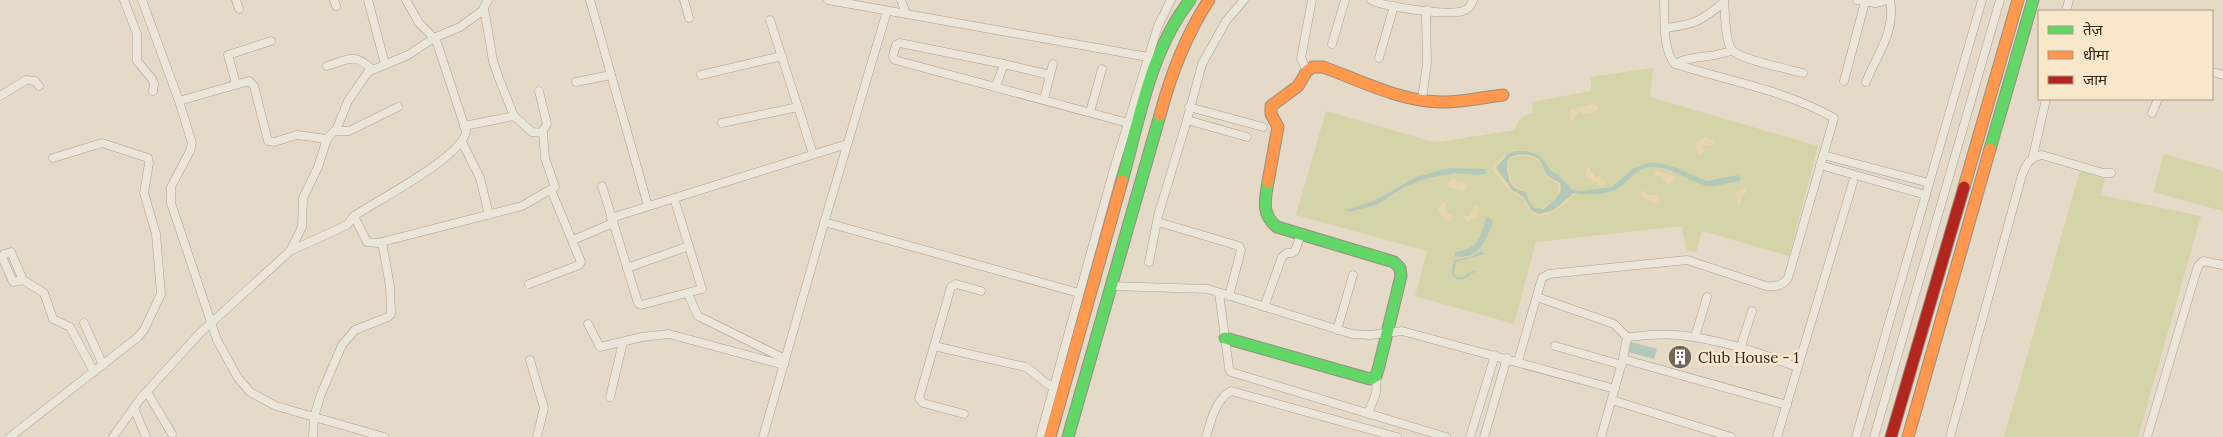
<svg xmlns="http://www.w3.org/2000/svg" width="2223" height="437" font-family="Lora,'Noto Sans Devanagari',serif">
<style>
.green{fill:#d5d3a8}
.sand{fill:#ead6ac}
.water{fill:#b4c8ba;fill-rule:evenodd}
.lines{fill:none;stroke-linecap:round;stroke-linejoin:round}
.street-casing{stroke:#a89f91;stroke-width:9}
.fast-casing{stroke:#988e81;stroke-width:13}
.slow-casing{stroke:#988e81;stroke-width:13}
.jam-casing{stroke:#988e81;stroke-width:13}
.street{stroke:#ebe5da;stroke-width:8}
.fast{stroke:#63d668;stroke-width:11}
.slow{stroke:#ff974d;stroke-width:11}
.jam{stroke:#b3261e;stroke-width:11}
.labels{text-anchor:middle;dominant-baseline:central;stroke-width:5;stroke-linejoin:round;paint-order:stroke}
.poi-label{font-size:15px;fill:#36261a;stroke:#f7e8cb;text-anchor:start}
</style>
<rect width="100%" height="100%" fill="#e4dac7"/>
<g class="green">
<path d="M1653,68L1650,97L1818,146L1789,256L1702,231L1696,252L1686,250L1682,226L1536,242L1514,324L1415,296L1427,251L1296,215L1326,111L1430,141L1439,142L1515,130C1517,120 1523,115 1533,113L1532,102L1591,91V77Z"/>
<path d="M2164,154L2223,171V211L2153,192Z"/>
<path d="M2080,171L2105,179L2100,195L2201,216L2138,437H2004Z"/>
</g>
<g class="sand">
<path d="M1593,104L1598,105V110L1591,114L1578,112L1573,121L1570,120L1569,112L1571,109Z"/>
<path d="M1707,136L1709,140L1714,139L1715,144L1711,146L1702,145L1704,152L1699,154L1695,144Z"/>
<path d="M1505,154L1507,156L1496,166L1513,191L1520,194L1534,213L1554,210L1574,193H1577C1564,204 1552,220 1534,215L1527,208L1524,200L1510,191L1491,168Z"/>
<path d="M1516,155H1530L1537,158L1541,161L1548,176L1560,183C1564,197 1551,198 1546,208L1542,209L1558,195V184L1545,176C1544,158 1525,151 1510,159L1507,164L1512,183L1520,189L1527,191V196L1525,191C1509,191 1508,176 1506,164L1509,157Z"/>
<path d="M1590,167V173H1593L1596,177L1600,176L1601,179L1605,181V184L1599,186L1597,181L1593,183L1592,179L1585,177L1587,168Z"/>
<path d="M1657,171L1675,176V180L1667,184V180L1665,181L1660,176H1655V173Z"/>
<path d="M1454,179L1457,182L1460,181L1467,184L1468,187L1464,191L1448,187V182Z"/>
<path d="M1746,187L1747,192L1741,196V203L1737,205L1736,192Z"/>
<path d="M1641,190L1650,195H1658L1660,202L1655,204L1647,199H1644L1641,196Z"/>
<path d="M1442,203H1446L1447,206L1445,211L1448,212L1447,215L1451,214L1453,217L1450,222L1443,218L1438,209Z"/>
<path d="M1475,205L1480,208L1476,218L1466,222L1464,216H1469L1470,212L1474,211Z"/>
</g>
<g class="water">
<path d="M1515,151H1526L1540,156L1552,172L1558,175L1573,190L1583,191L1612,187L1634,168L1648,163H1658L1674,167L1707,181L1738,175L1741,178L1739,181L1715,186H1707C1690,182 1674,168 1656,167C1637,166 1633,177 1620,187C1608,196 1588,195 1574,193L1554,210L1539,214L1531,210L1524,197L1512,190L1496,168L1508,154ZM1523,154C1540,156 1540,160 1546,174C1548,177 1556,180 1560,183C1564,196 1552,202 1544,209L1535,208L1529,201L1526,192C1522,190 1518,191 1515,188C1510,184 1509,179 1508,174C1505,160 1508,155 1523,154Z"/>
<path d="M1450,168L1484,169L1488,173L1480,175L1455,173L1427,178L1404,187L1376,205L1349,212L1346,210L1376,200L1416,177Z"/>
<path d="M1489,217L1493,222C1486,240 1478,261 1455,256V252C1459,251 1462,251 1467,249C1480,244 1482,231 1486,219Z"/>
<path d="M1480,251L1486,254C1484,254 1459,261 1456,262L1454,273L1456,277H1463L1473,270L1478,271C1471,272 1469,277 1463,279C1450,282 1451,267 1454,260L1471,257Z"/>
<path d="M1631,342L1657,349L1654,359L1628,352Z"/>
</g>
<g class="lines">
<g class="street-casing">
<g id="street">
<path d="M124,0L137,34V61L152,79L154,84L153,91"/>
<path d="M142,0L179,101L192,143L190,151L171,187V203L217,340L238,378L250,392L276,406L384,437"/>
<path d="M236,0L239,9"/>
<path d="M334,0L336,6"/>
<path d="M368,0L385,64"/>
<path d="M590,0L648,206"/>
<path d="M684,0L689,18"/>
<path d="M828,0L1148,57"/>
<path d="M901,0L906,14"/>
<path d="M1371,0C1384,7 1449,16 1463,11C1468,10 1471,5 1473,0"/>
<path d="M1724,0C1725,11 1725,42 1732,50C1741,60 1788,69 1803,73"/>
<path d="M1857,0L1875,3L1888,0"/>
<path d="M2066,11L2069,0"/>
<path d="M770,20L813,154"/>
<path d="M1666,28C1696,24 1701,21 1724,2"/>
<path d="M1332,44L1345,0"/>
<path d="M1379,58L1394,6"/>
<path d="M1004,64L1050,75L1044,99"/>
<path d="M1675,64C1693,54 1714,59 1732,50"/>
<path d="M327,66C349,60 353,52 372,69"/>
<path d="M1307,71L1301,58L1312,0"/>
<path d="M2212,72L2223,75"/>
<path d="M701,75L782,56"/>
<path d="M1050,75L1053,64"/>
<path d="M1844,81L1865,2"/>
<path d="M576,82L611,75"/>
<path d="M1866,82C1877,54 1896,32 1890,0"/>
<path d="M236,84L228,55L271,41"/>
<path d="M996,86L1004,64L900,43L896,45L893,56L895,60L1128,123"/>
<path d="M539,91L547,124L542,132"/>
<path d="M0,96L26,80L35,81L39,86"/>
<path d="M1422,99L1427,63L1426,17L1428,10"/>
<path d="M179,101L249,81L254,86L268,141L274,142L297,135L327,139"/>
<path d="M1189,107L1263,127"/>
<path d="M1090,112L1102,69"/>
<path d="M2152,113L2158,99"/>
<path d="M1187,120L1247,137"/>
<path d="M722,123L798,107"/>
<path d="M464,126L514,116"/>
<path d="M335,131H349L398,107"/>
<path d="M462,142L480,178L489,215"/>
<path d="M1823,155L1929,183"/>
<path d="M2033,156L2046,99"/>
<path d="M1820,165L1926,195"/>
<path d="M602,186L638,303L641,305L702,289L674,198"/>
<path d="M354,216L367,242L378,243L522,206L555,187L545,158L543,133L532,132L514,116L498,76L493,61L484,8"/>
<path d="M611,218L847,144"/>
<path d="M824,222L1079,293"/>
<path d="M1158,222L1239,246L1241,250L1229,296"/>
<path d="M573,240L613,223"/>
<path d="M290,251L347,225L354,216C376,201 464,156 466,131L436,40L419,23L406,0"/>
<path d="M1149,262L1158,216L1187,120L1202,64L1226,21L1244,0"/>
<path d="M627,268L689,246"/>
<path d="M23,280L13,282L3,259L4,254L11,252L23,280L44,293L53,319L70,327L94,372"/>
<path d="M529,284L579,265L581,262L551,190"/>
<path d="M1111,286L1208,289L1352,334L1370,335L1402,331L1615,389"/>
<path d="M1219,293L1229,368L1231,372L1446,437"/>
<path d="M688,294L698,316L785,359"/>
<path d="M1537,297L1614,324L1627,337L1623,359L1601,437"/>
<path d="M1264,307L1282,257L1287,253H1292L1295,251L1301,234"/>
<path d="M84,323L103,365"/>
<path d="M588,324L600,347L642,337L669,334L784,365"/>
<path d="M1337,330L1353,275"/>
<path d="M1627,337C1643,336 1661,333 1677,335C1719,339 1758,352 1797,367"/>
<path d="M1695,337L1707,297"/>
<path d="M934,346L1025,367C1036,372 1040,381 1053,387"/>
<path d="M1555,346L1622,365"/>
<path d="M1741,346L1752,311"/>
<path d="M1623,359L1787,405"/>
<path d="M530,360L544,408L537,437"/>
<path d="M1518,361L1542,278L1549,274L1687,260L1766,286C1776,287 1782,286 1788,278L1834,118C1785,90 1728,81 1675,64C1662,49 1665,19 1664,0"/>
<path d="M147,392L172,434"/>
<path d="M610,397L623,342"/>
<path d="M1612,400L1731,437"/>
<path d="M134,408L146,437"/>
<path d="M964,414L923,403L919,398L951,287L956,284L981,291"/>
<path d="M1368,414L1376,393L1377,374"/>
<path d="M10,437L138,337L144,330L161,294L156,234L144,193L149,163L148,158L102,143L53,158"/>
<path d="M113,437L140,399L199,334L290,251L302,227L303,198L318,167L327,139L337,128L348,101L368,72L408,55L434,38L460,27L482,11L488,0"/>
<path d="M313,437L314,417L321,394L342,345L355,330L388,317L391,314L390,286L382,242"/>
<path d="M763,437L827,213L887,11"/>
<path d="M1040,437L1113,172L1158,26L1171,0"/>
<path d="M1206,437C1211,421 1215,400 1231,391L1397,437"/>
<path d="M1470,437L1495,355"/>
<path d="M1484,437L1507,358"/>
<path d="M1777,437L1853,182"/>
<path d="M1856,437L1982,0"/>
<path d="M1874,437L2000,0"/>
<path d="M1950,437L2022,175C2027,164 2029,157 2042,155L2103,173H2111"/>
<path d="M2147,437L2198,266L2203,261L2223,265"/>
</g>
</g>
<g class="fast-casing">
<g id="fast">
<path d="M1990,149L2033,0"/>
<path d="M1122,181C1139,121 1150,51 1190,0"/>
<path d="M1225,338L1370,379L1376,376L1379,366L1401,276L1400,268L1394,262L1277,227C1261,214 1265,200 1268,182"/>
<path d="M1068,437L1160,115"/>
</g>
</g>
<g class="slow-casing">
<g id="slow">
<path d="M1160,115C1171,74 1185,36 1209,0"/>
<path d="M1268,182L1278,127L1271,114V106L1298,86L1307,71L1313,67H1323C1362,81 1403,103 1445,102C1465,102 1484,97 1503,95"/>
<path d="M1964,187L2018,0"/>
<path d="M1050,437L1122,181"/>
<path d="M1908,437L1990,149"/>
</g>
</g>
<g class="jam-casing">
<path id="jam" d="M1891,437L1964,187"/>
</g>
<use href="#street" class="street"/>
<use href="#fast" class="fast"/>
<use href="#slow" class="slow"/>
<use href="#jam" class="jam"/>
</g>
<defs>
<g id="building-disc" transform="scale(1.25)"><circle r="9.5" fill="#736557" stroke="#f7e8cb"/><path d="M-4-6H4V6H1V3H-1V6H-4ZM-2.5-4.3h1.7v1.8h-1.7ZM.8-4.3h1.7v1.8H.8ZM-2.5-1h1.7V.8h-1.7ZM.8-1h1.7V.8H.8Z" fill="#fff"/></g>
</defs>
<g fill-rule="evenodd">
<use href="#building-disc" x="1680" y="357"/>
</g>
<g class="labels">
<g class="poi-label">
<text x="1698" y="357">Club House - 1</text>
</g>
</g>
<rect x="2038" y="10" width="175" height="90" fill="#f7e8cb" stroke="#aa9a84"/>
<rect x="2048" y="26" width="25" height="8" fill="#63d668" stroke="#aa9a84"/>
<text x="2083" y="35" font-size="15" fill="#36261a">तेज़</text>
<rect x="2048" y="51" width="25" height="8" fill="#ff974d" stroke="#aa9a84"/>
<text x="2083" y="60" font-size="15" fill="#36261a">धीमा</text>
<rect x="2048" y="76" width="25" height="8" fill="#b3261e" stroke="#aa9a84"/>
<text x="2083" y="85" font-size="15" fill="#36261a">जाम</text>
</svg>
